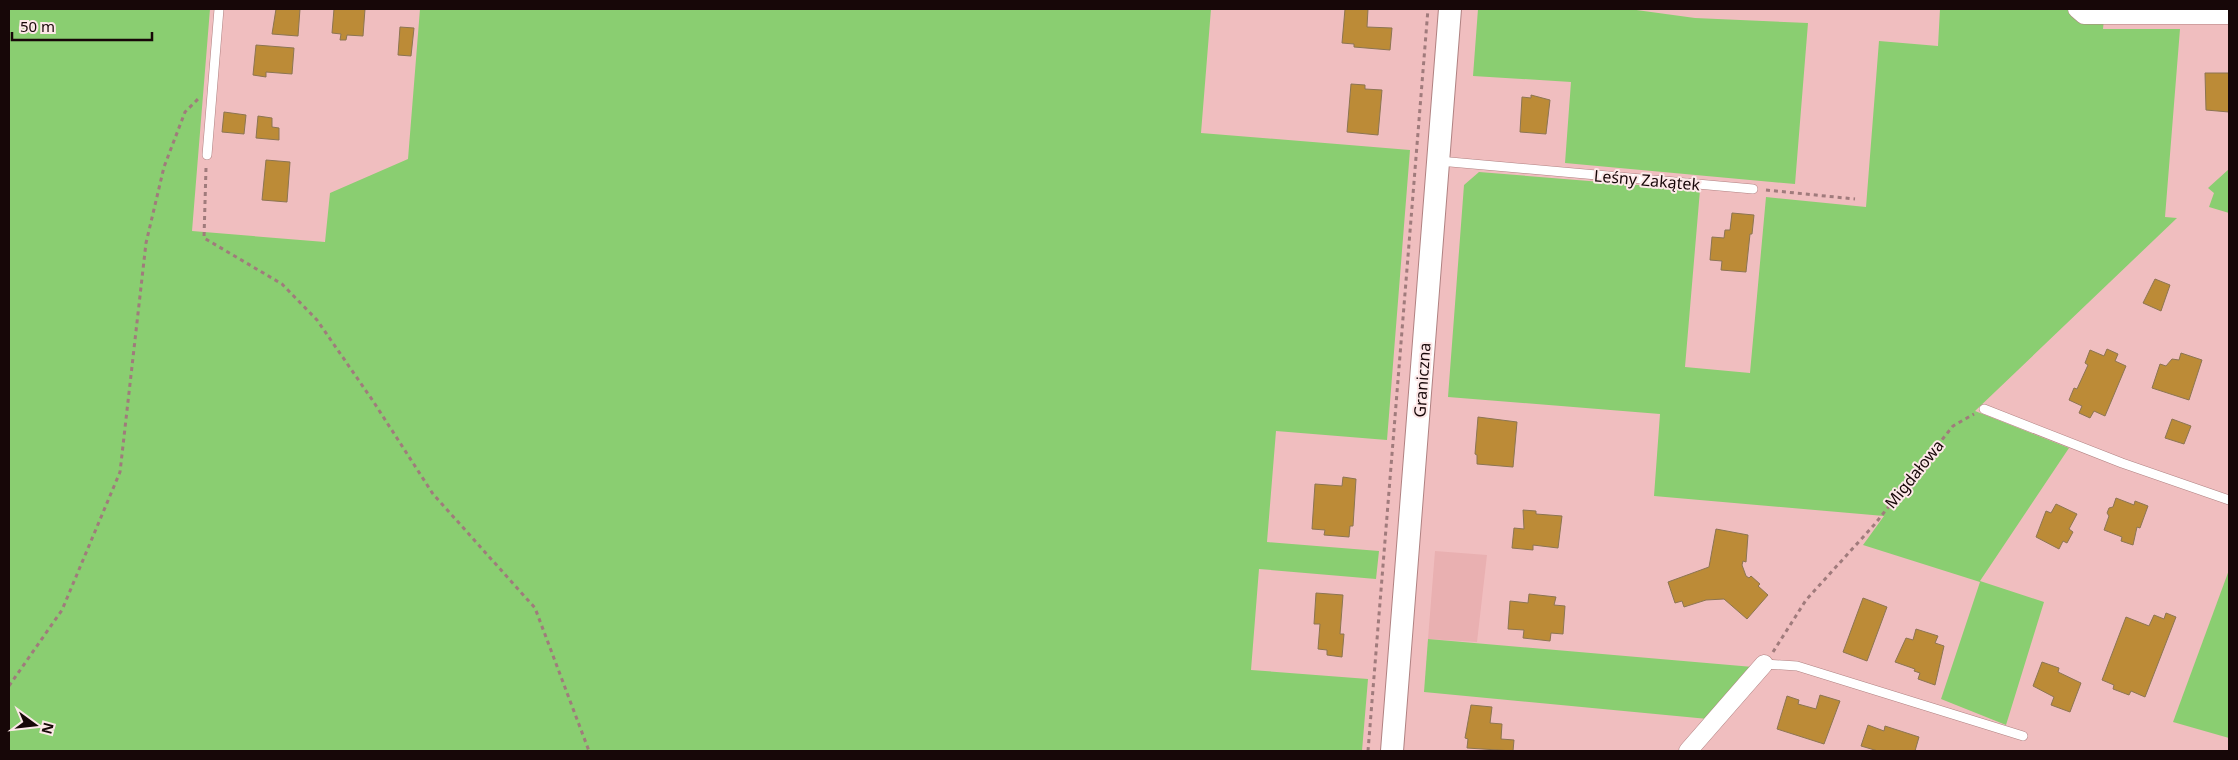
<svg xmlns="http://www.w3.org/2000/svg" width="2238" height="760" font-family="'Noto Sans',sans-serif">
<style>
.built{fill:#e9b0b1}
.green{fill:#8ace71}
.building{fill:#bc8b37;stroke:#8c7552}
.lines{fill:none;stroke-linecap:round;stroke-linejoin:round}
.service-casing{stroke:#b08282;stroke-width:10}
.minor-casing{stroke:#b08282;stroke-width:19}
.tertiary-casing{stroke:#b08282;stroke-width:24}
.path{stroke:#a07b7c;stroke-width:3;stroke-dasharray:4 4;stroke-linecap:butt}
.service{stroke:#fff;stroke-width:9}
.minor{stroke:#fff;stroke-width:18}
.tertiary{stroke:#fff;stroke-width:22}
.labels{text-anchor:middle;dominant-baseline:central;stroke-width:4;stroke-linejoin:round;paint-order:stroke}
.street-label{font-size:16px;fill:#170708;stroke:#fde8e8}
</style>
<rect width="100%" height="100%" fill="#f0bebf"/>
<path class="built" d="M1435,551L1487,555L1477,642L1428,639Z"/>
<g class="green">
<path d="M9,9H210L192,231L325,242L330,193L408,159L420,9H1211L1201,133L1410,150L1387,440L1276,431L1267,542L1379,551L1376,579L1259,569L1251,670L1368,679L1362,751H9Z"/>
<path d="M1478,9H1629L1695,18L1808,23L1795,184L1565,163L1571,82L1473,76Z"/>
<path d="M1940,9H2105L2103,29H2180L2165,217L2177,218L1975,411L2069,448L1980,581L2044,602L2006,725L1941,699L1980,582L1863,545L1884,516L1654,496L1660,414L1448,397L1464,185L1479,172L1700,190L1685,367L1750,373L1766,197L1866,207L1879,41L1938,46Z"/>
<path d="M2229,169V213L2209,207L2214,193L2208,188Z"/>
<path d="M2229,570V738L2173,722Z"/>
<path d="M1428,639L1753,667L1708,719L1424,692Z"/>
</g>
<g class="building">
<path d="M276,9H300L298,36L272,34Z"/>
<path d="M334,9H365L363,36L347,35L346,40H340L341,34L332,33Z"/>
<path d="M1345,9H1368L1367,27L1392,28L1390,50L1354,47V44L1342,43Z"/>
<path d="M400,27L414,28L411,56L398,55Z"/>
<path d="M256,45L294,48L292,74L266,72V77L253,75Z"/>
<path d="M2205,73H2229V112L2206,110Z"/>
<path d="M1351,84L1365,85V89L1382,90L1378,135L1347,132Z"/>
<path d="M1531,95L1550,100L1546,134L1520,132L1522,97L1531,98Z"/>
<path d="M224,112L246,115L244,134L222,132Z"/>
<path d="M258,116L272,118V127L279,128V140L256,138Z"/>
<path d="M266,160L290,162L287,202L262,200Z"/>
<path d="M1732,213L1754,215L1752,234H1750L1746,272L1721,270L1722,261L1710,260L1712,237L1724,238L1725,230H1730Z"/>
<path d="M2155,279L2170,285L2161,311L2143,303Z"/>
<path d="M2107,349L2118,354L2115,361L2126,366L2105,416L2094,411L2090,418L2079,413L2082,406L2069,400L2074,388L2077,389L2088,365L2085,363L2090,350L2104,356Z"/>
<path d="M2181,353L2202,360L2189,400L2152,388L2160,364L2166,366L2172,359L2179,360Z"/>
<path d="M1478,417L1517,422L1513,467L1477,464V455L1475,454Z"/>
<path d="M2172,419L2191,426L2184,444L2165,438Z"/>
<path d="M1343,477L1356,479L1353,526H1350L1349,537L1324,535L1325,530L1312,529L1315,484L1342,486Z"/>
<path d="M2116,498L2134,505L2135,501L2148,506L2140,528L2137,527L2133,545L2121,541L2122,537L2104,530L2109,516L2107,513L2109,508L2113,507Z"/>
<path d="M2056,504L2077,514L2069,529L2073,532L2067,543L2063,541L2059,549L2036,537L2046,511L2051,513Z"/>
<path d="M1523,510L1536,511V514L1562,516L1558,548L1533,545V550L1512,548L1514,528L1524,529Z"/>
<path d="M1716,529L1748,535L1746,562L1743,561L1742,565L1746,576L1749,578L1751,576L1760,584L1758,586L1768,595L1747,619L1724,599L1706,600L1684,607L1682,601L1675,603L1668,582L1709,567Z"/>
<path d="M1316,593L1343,595L1340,634H1344L1342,657L1327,655V650L1318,649L1320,624H1314Z"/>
<path d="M1529,594L1556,597L1554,605L1565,606L1563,634L1551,633L1550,641L1523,638L1524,630L1508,629L1510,601L1528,603Z"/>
<path d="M1863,598L1887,607L1867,661L1843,652Z"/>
<path d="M2166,613L2176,617L2145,697L2131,691L2129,695L2113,689L2114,685L2102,680L2126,617L2149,626L2154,615L2164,619Z"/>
<path d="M1916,629L1938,636L1935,643L1944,646L1935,685L1918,679L1920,673L1914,671L1915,669L1895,662L1906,638L1913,640Z"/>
<path d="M2042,662L2059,668L2058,672L2081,683L2070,712L2051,705L2054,697L2033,686Z"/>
<path d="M1820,695L1840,701L1824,744L1777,729L1787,696L1799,700L1798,704L1816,709Z"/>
<path d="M1471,705L1492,707L1490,723L1502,724L1501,739L1514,740L1513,751L1467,748L1468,739L1465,738Z"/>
<path d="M1868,725L1884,731L1885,726L1919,737L1915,751H1878L1861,746Z"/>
</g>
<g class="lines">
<g class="service-casing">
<g id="service">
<path d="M207,155L219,9"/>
<path d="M1439,161L1753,189"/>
<path d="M1984,409L2122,463L2229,500"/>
<path d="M1764,664L1797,666L2023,736"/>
</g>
</g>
<g class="minor-casing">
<g id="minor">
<path d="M2077,9L2084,15H2229"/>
<path d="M1688,751L1764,664"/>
</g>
</g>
<g class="tertiary-casing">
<path id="tertiary" d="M1392,751L1450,9"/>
</g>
<g class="path">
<path d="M206,168L204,238L282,284L317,320L373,401L433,494L535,608L589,751"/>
<path d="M1766,190L1855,199"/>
<path d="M1773,652L1806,600L1874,525L1953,426L1974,414"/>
<path d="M9,686L62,610L120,472L146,243L164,167L185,112L198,99"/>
<path d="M1368,751L1428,9"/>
</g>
<use href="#service" class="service"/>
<use href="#minor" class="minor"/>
<use href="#tertiary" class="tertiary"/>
</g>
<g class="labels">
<g class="street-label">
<text transform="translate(1647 180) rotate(5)">Leśny Zakątek</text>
<text transform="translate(1422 380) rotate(-86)">Graniczna</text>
<text transform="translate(1914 474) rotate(-51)">Migdałowa</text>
</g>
</g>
<rect width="2238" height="760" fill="none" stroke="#170708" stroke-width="20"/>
<g transform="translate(35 725) rotate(105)" stroke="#fde8e8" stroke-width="4" paint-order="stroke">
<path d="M0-4L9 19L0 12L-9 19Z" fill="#170708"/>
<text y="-8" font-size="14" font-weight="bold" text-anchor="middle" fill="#170708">N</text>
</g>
<path d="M12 32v8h140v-8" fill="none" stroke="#170708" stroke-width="2.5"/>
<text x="20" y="32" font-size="15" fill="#170708" stroke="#fde8e8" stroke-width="4" paint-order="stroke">50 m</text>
</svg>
